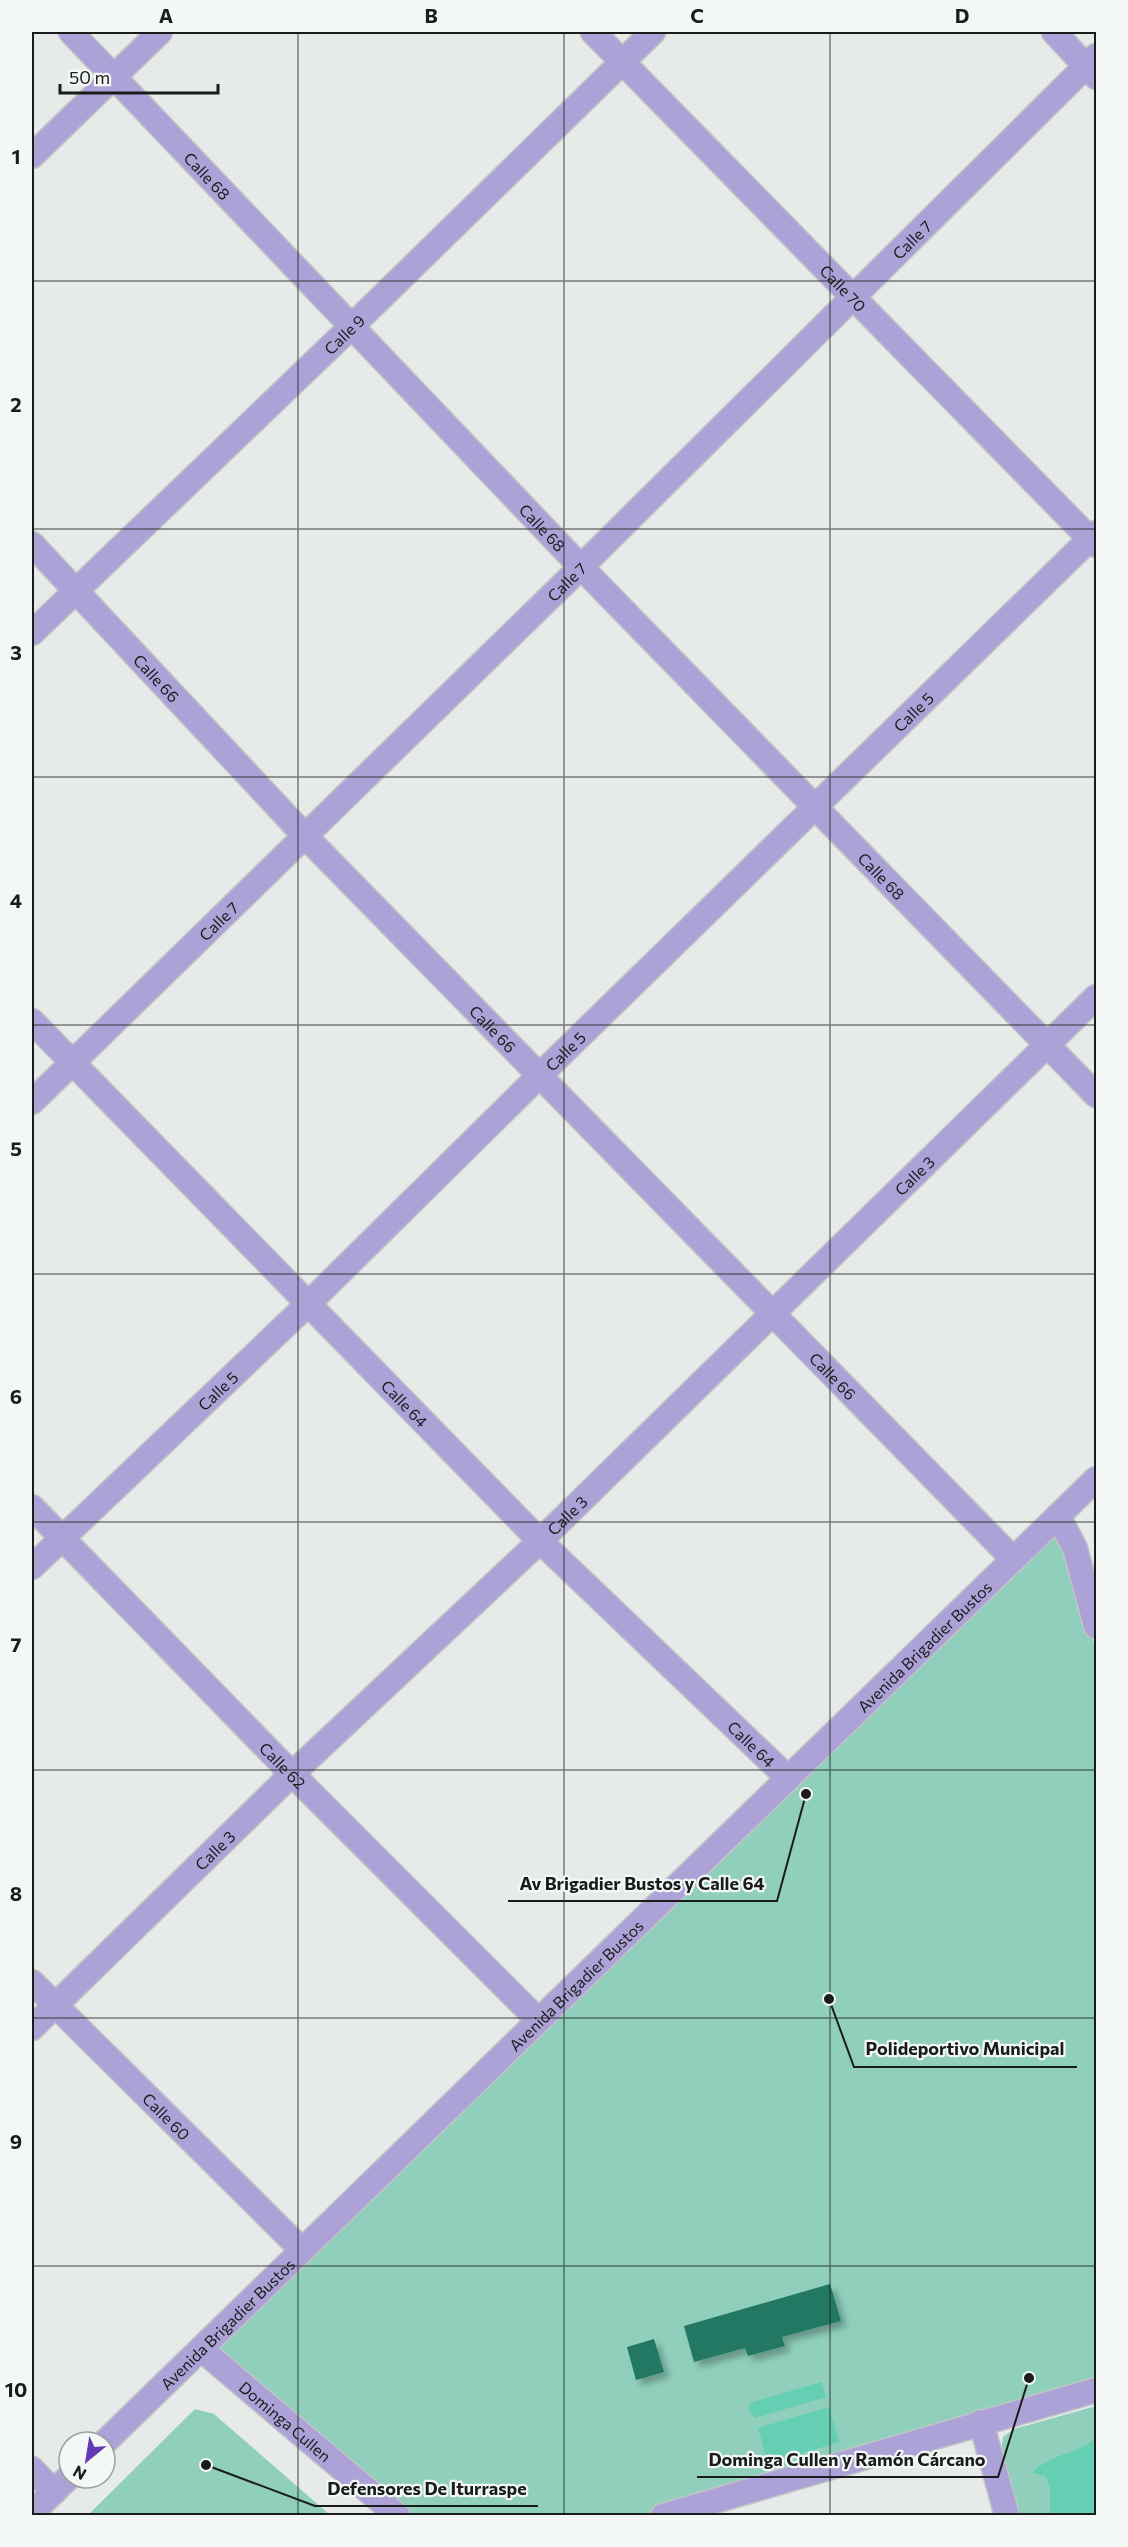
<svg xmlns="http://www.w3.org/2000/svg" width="1128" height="2547" font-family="Commissioner,sans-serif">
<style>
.green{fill:#8fcfbb}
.water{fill:#64cfb2}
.building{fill:#237863;filter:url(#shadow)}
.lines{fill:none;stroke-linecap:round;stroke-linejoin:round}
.minor-casing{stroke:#c1c6c4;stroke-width:27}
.minor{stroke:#ada2d7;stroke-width:24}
.grid{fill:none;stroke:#1a1c1b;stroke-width:1.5;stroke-opacity:0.55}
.labels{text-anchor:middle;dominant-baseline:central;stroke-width:4.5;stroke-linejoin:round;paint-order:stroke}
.street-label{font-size:16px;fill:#1a1c1b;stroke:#f3f8f6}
.leader{fill:none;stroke:#1a1c1b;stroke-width:2}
.callout-dot{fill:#1a1c1b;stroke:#f3f8f6;stroke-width:2}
.callout-label{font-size:18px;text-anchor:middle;font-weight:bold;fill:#1a1c1b;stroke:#f3f8f6;stroke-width:4.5;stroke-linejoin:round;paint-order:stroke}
.neatline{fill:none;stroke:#1a1c1b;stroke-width:2}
.grid-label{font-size:20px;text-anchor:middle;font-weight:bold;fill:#1a1c1b}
</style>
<defs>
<filter id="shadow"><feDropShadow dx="5.5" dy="5.5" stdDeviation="3" flood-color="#0004"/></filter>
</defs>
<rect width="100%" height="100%" fill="#e6ebe9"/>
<g class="green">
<path d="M1058,1516L1096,1650V2390L663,2515L398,2516L201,2349Z"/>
<path d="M1096,2406V2515H1018L1001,2451L1003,2437L1014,2429Z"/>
<path d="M195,2409L214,2414L330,2515H88Z"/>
</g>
<g class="water">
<path d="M821,2382L826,2397L755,2418L754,2415H751L748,2407L751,2406L750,2403Z"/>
<path d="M829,2407L839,2442L768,2464L758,2428Z"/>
<path d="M1096,2437V2515H1054L1050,2512V2487L1046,2476L1032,2473C1051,2453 1078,2455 1096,2437Z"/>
</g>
<g class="building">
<path d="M830,2284L841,2321L782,2337L785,2346L748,2356L745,2348L694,2362L684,2326Z"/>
<path d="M654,2339L664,2372L636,2380L627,2347Z"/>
</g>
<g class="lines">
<g class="minor-casing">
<g id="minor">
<path id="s1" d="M71,32L581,567L1096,1095"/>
<path id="s2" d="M593,32L1096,545"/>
<path d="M1054,32L1096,77"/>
<path d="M32,156L160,32"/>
<path id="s3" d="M32,544L306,837L1013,1559"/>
<path id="s4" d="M32,633L351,327L653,32"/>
<path id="s5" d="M32,1021L540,1541L788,1778"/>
<path id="s6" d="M32,1102L581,567L1096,56"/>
<path id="s7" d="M32,1507L292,1774L538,2020"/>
<path d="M1058,1516L1075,1548L1096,1626"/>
<path id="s8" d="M32,1567L308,1304L540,1075L1096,533"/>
<path id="s9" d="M32,1982L302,2250"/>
<path id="s10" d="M32,2028L292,1774L540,1541L1096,997"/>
<path id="s11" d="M201,2349L398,2516"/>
<path d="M981,2422L1007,2516"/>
<path id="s12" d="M105,2442L1096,1479"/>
<path d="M32,2469L54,2492"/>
<path d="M32,2513L69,2477"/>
<path d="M663,2516L1096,2390"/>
</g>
</g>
<use href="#minor" class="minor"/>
</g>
<path class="grid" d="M298,32V2516M564,32V2516M830,32V2516M32,281H1096M32,529H1096M32,777H1096M32,1025H1096M32,1274H1096M32,1522H1096M32,1770H1096M32,2018H1096M32,2266H1096"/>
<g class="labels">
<g class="street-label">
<text stroke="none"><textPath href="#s1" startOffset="198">Calle 68</textPath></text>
<text stroke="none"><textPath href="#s6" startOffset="1232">Calle 7</textPath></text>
<text stroke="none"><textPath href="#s2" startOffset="358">Calle 70</textPath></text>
<text stroke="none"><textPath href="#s4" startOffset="432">Calle 9</textPath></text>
<text stroke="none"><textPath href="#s1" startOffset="684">Calle 68</textPath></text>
<text stroke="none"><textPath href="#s6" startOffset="746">Calle 7</textPath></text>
<text stroke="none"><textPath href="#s3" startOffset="183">Calle 66</textPath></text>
<text stroke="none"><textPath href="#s8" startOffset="1228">Calle 5</textPath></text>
<text stroke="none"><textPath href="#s1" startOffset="1170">Calle 68</textPath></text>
<text stroke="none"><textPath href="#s6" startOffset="260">Calle 7</textPath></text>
<text stroke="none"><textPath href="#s3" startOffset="669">Calle 66</textPath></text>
<text stroke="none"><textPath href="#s8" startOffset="742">Calle 5</textPath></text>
<text stroke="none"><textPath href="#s10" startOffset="1227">Calle 3</textPath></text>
<text stroke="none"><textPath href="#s3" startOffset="1155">Calle 66</textPath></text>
<text stroke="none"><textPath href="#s8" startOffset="256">Calle 5</textPath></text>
<text stroke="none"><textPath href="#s5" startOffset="534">Calle 64</textPath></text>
<text stroke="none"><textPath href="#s10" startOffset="741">Calle 3</textPath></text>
<text stroke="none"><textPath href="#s12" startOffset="1142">Avenida Brigadier Bustos</textPath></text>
<text stroke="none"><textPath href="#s5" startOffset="1020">Calle 64</textPath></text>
<text stroke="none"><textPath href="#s7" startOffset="360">Calle 62</textPath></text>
<text stroke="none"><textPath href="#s10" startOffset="255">Calle 3</textPath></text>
<text stroke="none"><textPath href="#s12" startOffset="656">Avenida Brigadier Bustos</textPath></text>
<text stroke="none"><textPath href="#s9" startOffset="190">Calle 60</textPath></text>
<text stroke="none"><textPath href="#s12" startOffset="170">Avenida Brigadier Bustos</textPath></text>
<text stroke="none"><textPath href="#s11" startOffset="111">Dominga Cullen</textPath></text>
</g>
</g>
<path class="leader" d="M806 1794L777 1901H508M829 1999L854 2067H1077M1029 2378L998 2477H697M206 2465L315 2506H538"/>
<g class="callout-dot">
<circle cx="806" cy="1794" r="6"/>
<circle cx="829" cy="1999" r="6"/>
<circle cx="1029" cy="2378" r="6"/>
<circle cx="206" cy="2465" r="6"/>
</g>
<g class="callout-label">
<text x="642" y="1890">Av Brigadier Bustos y Calle 64</text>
<text x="965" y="2055">Polideportivo Municipal</text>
<text x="847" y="2466">Dominga Cullen y Ramón Cárcano</text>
<text x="427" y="2495">Defensores De Iturraspe</text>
</g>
<rect width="1128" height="2547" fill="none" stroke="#f3f8f6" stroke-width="66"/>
<g transform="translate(87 2460) rotate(210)"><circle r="28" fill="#f3f8f6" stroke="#9ca09e" stroke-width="1.5"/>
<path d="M0-4.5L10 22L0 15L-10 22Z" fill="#633ab2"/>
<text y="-9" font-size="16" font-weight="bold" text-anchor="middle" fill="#1a1c1b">N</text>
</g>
<path d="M60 84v9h158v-9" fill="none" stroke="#1a1c1b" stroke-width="3"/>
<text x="69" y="84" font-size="18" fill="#1a1c1b" stroke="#f3f8f6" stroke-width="4.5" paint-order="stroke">50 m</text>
<rect x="33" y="33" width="1062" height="2481" class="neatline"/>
<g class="grid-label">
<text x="166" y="23">A</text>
<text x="431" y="23">B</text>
<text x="697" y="23">C</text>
<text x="962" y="23">D</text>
<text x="16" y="164">1</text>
<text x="16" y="412">2</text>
<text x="16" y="660">3</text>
<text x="16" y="908">4</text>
<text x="16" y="1156">5</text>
<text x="16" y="1404">6</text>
<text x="16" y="1652">7</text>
<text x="16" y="1901">8</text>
<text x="16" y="2149">9</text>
<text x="16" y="2397">10</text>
</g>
</svg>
